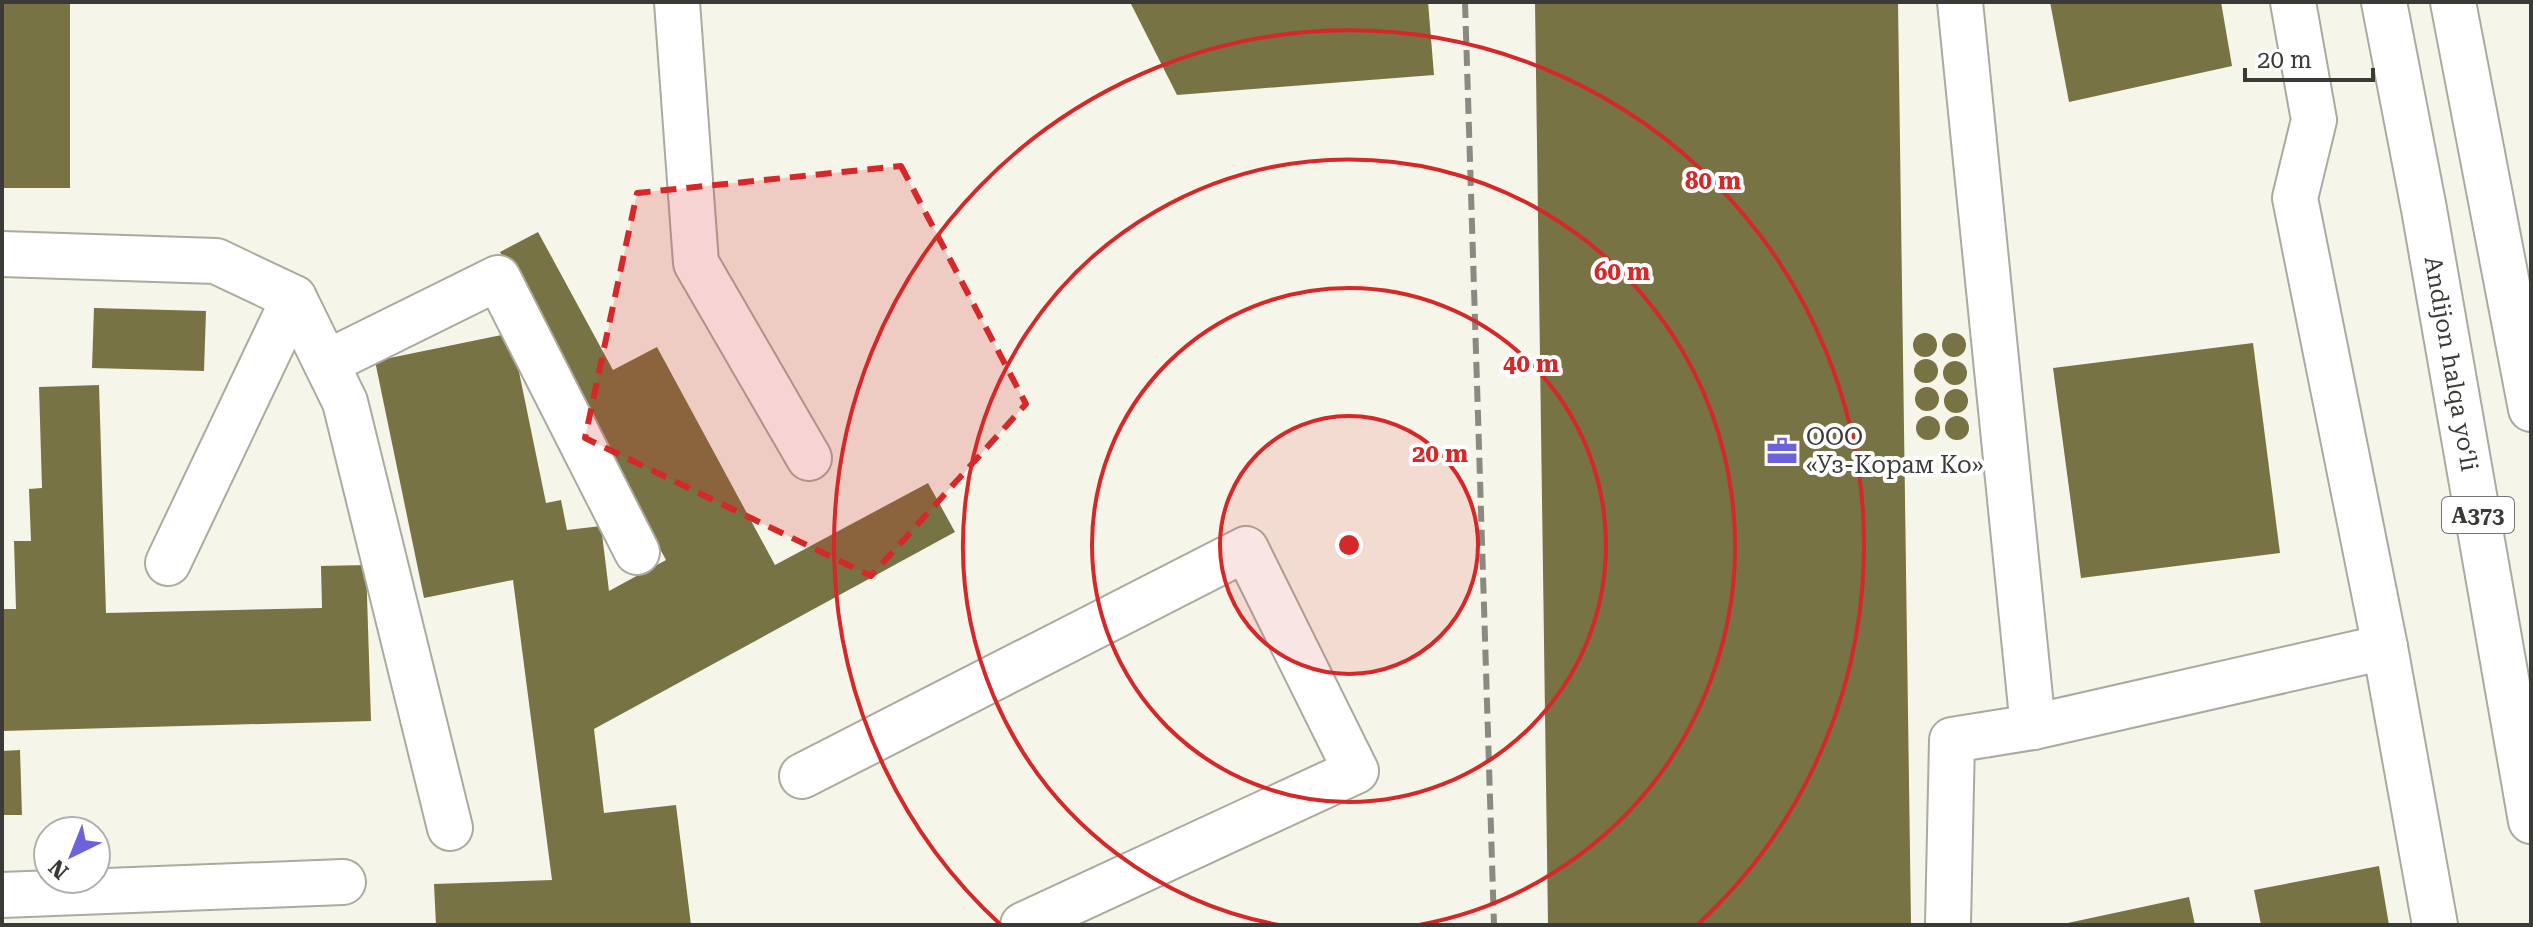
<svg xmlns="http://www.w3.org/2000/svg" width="2533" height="927" font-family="'Roboto Serif',serif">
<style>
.building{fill:#787344}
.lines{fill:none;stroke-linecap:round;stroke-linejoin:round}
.minor-casing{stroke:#abaaa0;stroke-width:48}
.highway-casing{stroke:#abaaa0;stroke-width:48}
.minor{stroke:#fff;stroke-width:44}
.highway{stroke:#fff;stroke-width:44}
.rail{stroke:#8a8a83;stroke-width:6;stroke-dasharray:16 8;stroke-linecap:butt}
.marked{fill:#d62828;fill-opacity:0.2;stroke:#d62828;stroke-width:6;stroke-dasharray:16 10;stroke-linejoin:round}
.ring{fill:none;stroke:#d62828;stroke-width:4}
.labels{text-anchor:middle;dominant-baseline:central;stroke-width:8;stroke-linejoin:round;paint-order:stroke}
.shield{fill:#fff;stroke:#757572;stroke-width:2}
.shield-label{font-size:22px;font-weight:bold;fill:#3a3a36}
.street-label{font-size:24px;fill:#3a3a36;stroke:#fff}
.poi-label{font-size:24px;fill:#3a3a36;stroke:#fff;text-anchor:start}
.centre{fill:#d62828;stroke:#fff;stroke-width:4}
.ring-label{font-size:24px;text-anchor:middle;font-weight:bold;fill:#d62828;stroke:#fff;stroke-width:8;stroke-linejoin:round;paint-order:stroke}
</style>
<rect width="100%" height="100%" fill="#f6f5ea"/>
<g class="building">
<rect x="2" y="2" width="68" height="186"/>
<path d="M1130,2H1428L1434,75L1177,95Z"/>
<path d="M1535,2H1898L1911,925H1548Z"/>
<path d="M2050,2H2221L2232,66L2069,102Z"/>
<path d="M538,232L613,370L657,347L775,565L928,483L955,532L594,729L604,813L676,805L691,925H436L434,884L552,880L513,580L424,598L375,361L511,333L546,503L561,500L567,530L601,526L609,591L666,560L500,252Z"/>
<path d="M94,308L206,311L204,371L92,368Z"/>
<circle cx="1954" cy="345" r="12"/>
<circle cx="1925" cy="345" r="12"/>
<path d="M2253,343L2280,553L2081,578L2053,368Z"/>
<circle cx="1926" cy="371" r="12"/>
<circle cx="1955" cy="373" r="12"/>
<path d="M99,385L106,613L322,608L321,566L366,565L371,721L2,731V609H16L14,541H31L29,489L42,488L39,387Z"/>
<circle cx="1927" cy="399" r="12"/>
<circle cx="1956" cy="401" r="12"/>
<circle cx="1957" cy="428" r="12"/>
<circle cx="1928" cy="428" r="12"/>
<path d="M20,750L22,815H2V751Z"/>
<path d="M2379,866L2389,925H2261L2254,890Z"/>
<path d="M2189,897L2195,925H2063V924Z"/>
</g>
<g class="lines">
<g class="minor-casing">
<g id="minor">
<path d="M677,2L696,263L809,458"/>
<path d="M1960,2L2033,727"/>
<path d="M2293,2L2314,120L2295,198L2385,647L2435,925"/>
<path d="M2,254L216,261L294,298L345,402L450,828"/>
<path d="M326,363L498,278L637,552"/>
<path d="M168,563L294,298"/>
<path d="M802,776L1246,549L1356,771L1023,925"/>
<path d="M2,895L343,882"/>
<path d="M1948,925L1952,740L2033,727L2385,647"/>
</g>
</g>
<g class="highway-casing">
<g id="highway">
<path id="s1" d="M2384,2L2424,209L2531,821"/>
<path d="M2453,2L2531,409"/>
</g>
</g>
<use href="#minor" class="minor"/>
<use href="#highway" class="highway"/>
<path class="rail" d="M1465,2L1494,925"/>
</g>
<path class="marked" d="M901,166L1026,404L871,576L585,438L637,193Z"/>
<circle cx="1349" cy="545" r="129" fill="#d62828" fill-opacity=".12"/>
<g class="ring">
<circle cx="1349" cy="545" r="129"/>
<circle cx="1349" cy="545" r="257"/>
<path d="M1279 925A386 386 0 1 1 1419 925"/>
<path d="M1001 925A515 515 0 1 1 1697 925"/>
</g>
<defs>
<g id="office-bare" transform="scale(2.4)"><path d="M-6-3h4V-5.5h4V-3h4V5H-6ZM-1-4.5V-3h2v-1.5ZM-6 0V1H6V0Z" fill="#6c62dc" stroke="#fff" stroke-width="2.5" paint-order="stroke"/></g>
</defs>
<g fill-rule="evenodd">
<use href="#office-bare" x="1782" y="451"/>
</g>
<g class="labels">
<rect class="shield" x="2442" y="497" width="72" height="36" rx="6"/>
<g class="shield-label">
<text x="2478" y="515">A373</text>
</g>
<g class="street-label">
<text stroke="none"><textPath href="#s1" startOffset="368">Andijon halqa yo‘li</textPath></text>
</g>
<g class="poi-label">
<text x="1806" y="437">ООО<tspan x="1806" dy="28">«Уз-Корам Ко»</tspan></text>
</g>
</g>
<circle cx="1349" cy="545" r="12" class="centre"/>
<g class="ring-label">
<text x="1713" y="189">80 m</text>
<text x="1622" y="280">60 m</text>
<text x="1531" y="372">40 m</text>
<text x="1440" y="462">20 m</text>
</g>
<rect width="2533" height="927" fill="none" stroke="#3a3a36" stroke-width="8"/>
<g transform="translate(72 855) rotate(223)"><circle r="38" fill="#ffffff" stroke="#b0b0af" stroke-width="2"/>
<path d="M0-6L14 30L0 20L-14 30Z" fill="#6c62dc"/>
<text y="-12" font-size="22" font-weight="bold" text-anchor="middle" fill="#3a3a36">N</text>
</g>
<path d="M2245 68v12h128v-12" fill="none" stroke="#3a3a36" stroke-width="4"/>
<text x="2257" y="68" font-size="24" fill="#3a3a36" stroke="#ffffff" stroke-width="6" paint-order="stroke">20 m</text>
</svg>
